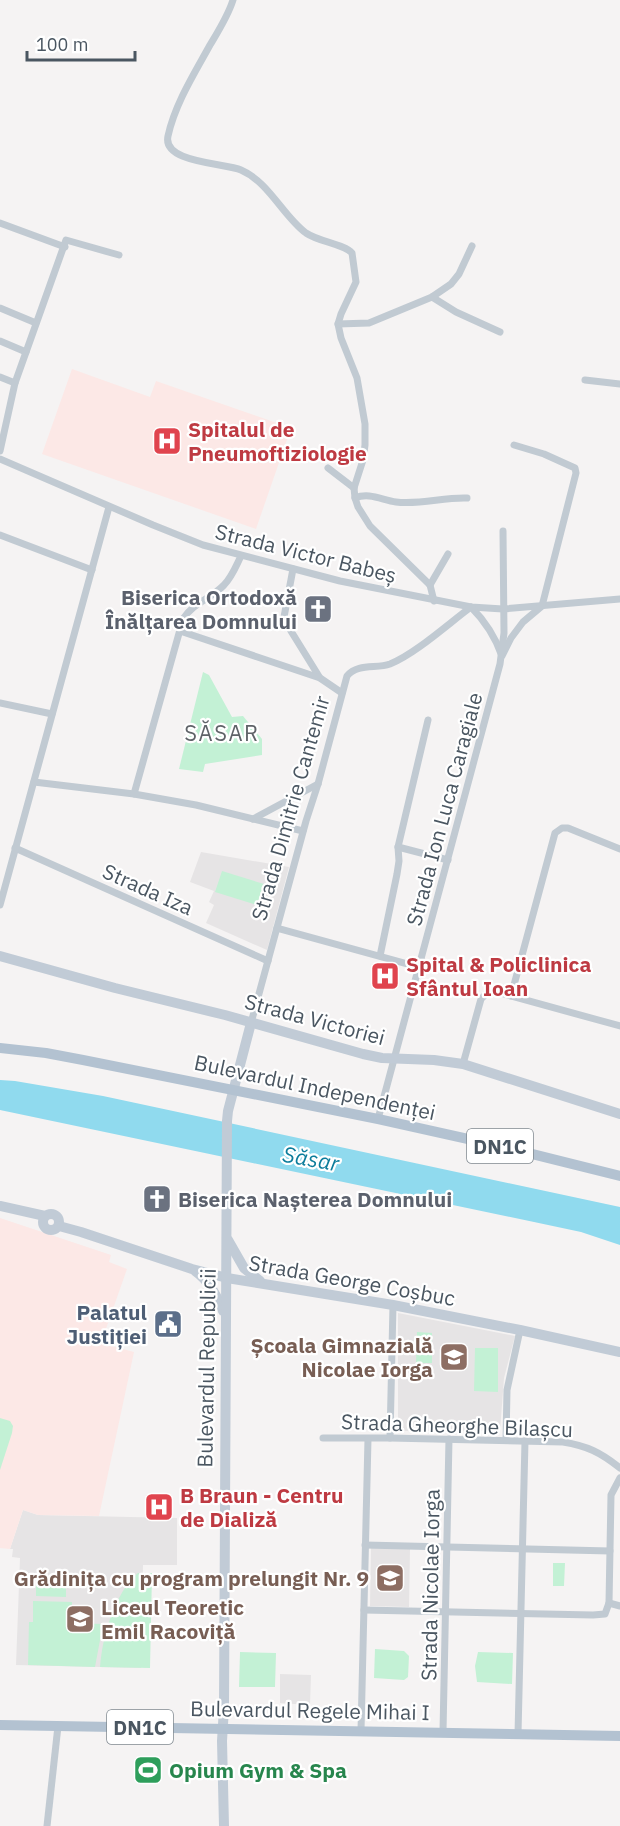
<svg xmlns="http://www.w3.org/2000/svg" width="620" height="1826" font-family="'IBM Plex Sans',sans-serif">
<style>
.education{fill:#e6e4e5}
.medical{fill:#fce8e6}
.green{fill:#c3f1d5}
.water{fill:#90daee}
.lines{fill:none;stroke-linecap:round;stroke-linejoin:round}
.street{stroke:#c1cad2;stroke-width:7}
.secondary{stroke:#c1cbd6;stroke-width:10}
.primary{stroke:#b3c2d1;stroke-width:10}
.labels{text-anchor:middle;dominant-baseline:central;stroke-width:4.5;stroke-linejoin:round;paint-order:stroke}
.shield{fill:#fff;stroke:#808990;stroke-width:1.5}
.shield-label{font-size:20px;font-weight:bold;fill:#4a5661}
.health-label{font-size:21px;font-weight:bold;fill:#be3a42;stroke:#fff;text-anchor:start}
.street-label{font-size:21px;fill:#4a5661;stroke:#fff}
.worship-label{font-size:21px;font-weight:bold;fill:#5b616d;stroke:#fff;text-anchor:end}
.service-label{font-size:21px;font-weight:bold;fill:#4e5e75;stroke:#fff;text-anchor:end}
.education-label{font-size:21px;font-weight:bold;fill:#785e54;stroke:#fff;text-anchor:end}
.leisure-label{font-size:21px;font-weight:bold;fill:#27864d;stroke:#fff;text-anchor:start}
.neighbourhood-label{font-size:22px;letter-spacing:1.5px;fill:#5f6368;stroke:#fff}
.water-label{font-size:22px;font-style:italic;fill:#0c7c9b;stroke:#fff}
</style>
<rect width="100%" height="100%" fill="#f5f3f3"/>
<g class="education">
<path d="M201,852L289,867L267,950L206,923L214,905L209,902L214,891L190,882Z"/>
<path d="M398,1313L515,1336L504,1378L500,1431H398Z"/>
<path d="M23,1510L38,1515L177,1518V1565H143L141,1668L16,1665L20,1558L12,1557L13,1549H10Z"/>
<path d="M371,1548L410,1549L409,1607L370,1606Z"/>
<path d="M280,1674L311,1675L310,1705L280,1703Z"/>
</g>
<g class="medical">
<path d="M72,369L150,397L156,381L291,428L256,529L42,454Z"/>
<path d="M0,1218L111,1255L109,1262L127,1269L101,1343L134,1352L99,1516L38,1515L23,1510L10,1549L0,1548Z"/>
</g>
<g class="green">
<path d="M203,672L209,675L232,717L243,716L262,739V755L205,764L203,772L179,769Z"/>
<path d="M222,871L264,884L257,905L215,892Z"/>
<path d="M417,1332L432,1333V1363H416Z"/>
<path d="M475,1348H498V1392L474,1391Z"/>
<path d="M0,1418L10,1421L13,1426L12,1433L0,1470Z"/>
<path d="M553,1563H565L564,1586H553Z"/>
<path d="M138,1573H152L150,1668L100,1667C102,1637 115,1592 138,1573Z"/>
<path d="M36,1581L66,1582V1597L36,1596Z"/>
<path d="M33,1601L72,1602L71,1623L103,1624L95,1667L28,1665L29,1622H33Z"/>
<path d="M375,1649L404,1651L409,1656L408,1677L404,1680L374,1678Z"/>
<path d="M240,1652L276,1653L275,1687H239Z"/>
<path d="M478,1652L513,1653L512,1684L477,1682L475,1666Z"/>
</g>
<path class="water" d="M0,1080L15,1081L103,1096L620,1207V1245L581,1232L534,1222L0,1110Z"/>
<g class="lines">
<g class="street">
<path d="M233,0C228,16 219,30 210,45C194,74 175,104 168,136C162,163 225,163 241,170C269,182 283,216 306,233C319,242 344,244 352,253L356,282L341,314L338,324L341,338L357,378L365,424V445L363,460L354,488L355,498L358,507L370,526L430,585L434,601"/>
<path d="M0,223L65,247"/>
<path d="M432,297L456,312L500,332"/>
<path d="M0,308L36,323"/>
<path d="M338,324L369,323L432,297L451,284L459,274L472,246"/>
<path d="M0,341L26,352"/>
<path d="M0,377L15,383"/>
<path d="M585,380L620,384"/>
<path d="M0,451L15,383L66,240L119,255"/>
<path d="M0,459L153,525L203,545L340,581L471,607L503,609L620,599"/>
<path d="M328,468L354,488"/>
<path d="M355,498C369,492 382,500 396,502C420,505 444,497 467,498"/>
<path d="M0,535L92,570"/>
<path d="M293,569L284,617L286,623L320,678L342,693"/>
<path d="M430,585L448,554"/>
<path d="M180,631L320,678"/>
<path d="M0,703L52,714"/>
<path d="M428,720L398,847L448,860"/>
<path d="M34,782L134,794L196,805L303,831"/>
<path d="M134,794L183,619C194,602 211,599 224,585C232,577 236,566 241,556"/>
<path d="M253,819L318,784"/>
<path d="M15,848L268,961"/>
<path d="M0,905L109,507"/>
<path d="M277,928L419,967"/>
<path d="M380,956L397,874L399,861L398,847"/>
<path d="M511,996L555,833L562,828H568L620,849"/>
<path d="M251,1023L306,821L318,784L347,676C358,663 376,669 390,664C415,654 448,624 471,607C486,622 495,636 502,656L511,638L523,622L542,606L576,473L575,468L544,454L514,445"/>
<path d="M463,1064L481,999L486,994L493,991L620,1026"/>
<path d="M378,1119L500,664L504,633L503,531"/>
<path d="M323,1438H390L563,1442C587,1446 600,1452 620,1468"/>
<path d="M390,1438L393,1305"/>
<path d="M506,1440L507,1390L520,1330"/>
<path d="M365,1545L610,1551"/>
<path d="M609,1603L620,1606"/>
<path d="M364,1610L593,1615L605,1614L609,1603L611,1495L620,1478"/>
<path d="M361,1731L368,1439"/>
<path d="M443,1732L449,1439"/>
<path d="M518,1734L525,1441"/>
<path d="M47,1826L58,1726"/>
</g>
<g class="secondary">
<path d="M0,956L115,988L225,1015L363,1054L382,1058L434,1060L463,1064L620,1114"/>
<path d="M0,1206L45,1216"/>
<circle cx="51" cy="1222" r="8"/>
<path d="M59,1226L81,1232L192,1269L227,1278L393,1305L520,1330L620,1352"/>
<path d="M228,1240L244,1268L260,1281"/>
<path d="M195,1271C209,1281 217,1295 223,1311"/>
<path d="M224,1826L222,1741L224,1708L227,1121L228,1111L251,1023"/>
</g>
<g class="primary">
<path d="M0,1048L46,1053L83,1060L378,1119L504,1147L620,1176"/>
<path d="M0,1725L620,1736"/>
</g>
</g>
<defs>
<g id="hospital-square" transform="scale(1.5)"><rect x="-9" y="-9" width="18" height="18" rx="4" fill="#e0444e" stroke="#fff"/><path d="M-5-5h3v3.5h4V-5h3V5h-3V1.5h-4V5h-3Z" fill="#fff"/></g>
<g id="church-square" transform="scale(1.5)"><rect x="-9" y="-9" width="18" height="18" rx="4" fill="#6b7280" stroke="#fff"/><path d="M-1.2-6h2.4v3.5h3.3v2.4h-3.3V6h-2.4V-.1h-3.3v-2.4h3.3Z" fill="#fff"/></g>
<g id="civic-square" transform="scale(1.5)"><rect x="-9" y="-9" width="18" height="18" rx="4" fill="#5c6f8a" stroke="#fff"/><path d="M-.6-6.5H3V-4.5H.6V-3L4-1V1h2V6H-6V1h2V-1L-.6-3ZM-1.2 2.5V6h2.4V2.5Z" fill="#fff"/></g>
<g id="school-square" transform="scale(1.5)"><rect x="-9" y="-9" width="18" height="18" rx="4" fill="#8d6e63" stroke="#fff"/><path d="M0-5L7-2L0 1L-7-2ZM-4 1L0 2.5L4 1V4Q0 6-4 4Z" fill="#fff"/></g>
<g id="stadium-square" transform="scale(1.5)"><rect x="-9" y="-9" width="18" height="18" rx="4" fill="#2e9e5b" stroke="#fff"/><path d="M0-5a6.5 5 0 1 0 0 10a6.5 5 0 1 0 0-10ZM-3.5-1.8h7v3.6h-7Z" fill="#fff"/></g>
</defs>
<g fill-rule="evenodd">
<use href="#hospital-square" x="167" y="441"/>
<use href="#church-square" x="318" y="609"/>
<use href="#hospital-square" x="385" y="976"/>
<use href="#church-square" x="157" y="1199"/>
<use href="#civic-square" x="168" y="1324"/>
<use href="#school-square" x="454" y="1357"/>
<use href="#hospital-square" x="159" y="1507"/>
<use href="#school-square" x="390" y="1578"/>
<use href="#school-square" x="80" y="1619"/>
<use href="#stadium-square" x="148" y="1770"/>
</g>
<g class="labels">
<g class="shield">
<rect x="467" y="1129" width="66" height="34" rx="4.5"/>
<rect x="107" y="1710" width="66" height="34" rx="4.5"/>
</g>
<g class="shield-label">
<text x="500" y="1146">DN1C</text>
<text x="140" y="1727">DN1C</text>
</g>
<g class="health-label">
<text x="188" y="429">Spitalul de<tspan x="188" dy="24">Pneumoftiziologie</tspan></text>
<text x="406" y="964">Spital &amp; Policlinica<tspan x="406" dy="24">Sfântul Ioan</tspan></text>
<text x="180" y="1495">B Braun - Centru<tspan x="180" dy="24">de Dializă</tspan></text>
</g>
<g class="street-label">
<text transform="translate(306 553) rotate(14)">Strada Victor Babeș</text>
<text transform="translate(290 808) rotate(-74)">Strada Dimitrie Cantemir</text>
<text transform="translate(444 809) rotate(-75)">Strada Ion Luca Caragiale</text>
<text transform="translate(148 889) rotate(24)">Strada Iza</text>
<text transform="translate(315 1019) rotate(15)">Strada Victoriei</text>
<text transform="translate(315 1087) rotate(12)">Bulevardul Independenței</text>
<text transform="translate(352 1280) rotate(10)">Strada George Coșbuc</text>
<text transform="translate(206 1368) rotate(-89)">Bulevardul Republicii</text>
<text transform="translate(457 1425) rotate(2)">Strada Gheorghe Bilașcu</text>
<text transform="translate(430 1585) rotate(-89)">Strada Nicolae Iorga</text>
<text transform="translate(310 1710) rotate(1)">Bulevardul Regele Mihai I</text>
</g>
<g class="worship-label">
<text x="297" y="597">Biserica Ortodoxă<tspan x="297" dy="24">Înălțarea Domnului</tspan></text>
<text x="178" y="1199" text-anchor="start">Biserica Nașterea Domnului</text>
</g>
<g class="service-label">
<text x="147" y="1312">Palatul<tspan x="147" dy="24">Justiției</tspan></text>
</g>
<g class="education-label">
<text x="433" y="1345">Școala Gimnazială<tspan x="433" dy="24">Nicolae Iorga</tspan></text>
<text x="369" y="1578">Grădinița cu program prelungit Nr. 9</text>
<text x="101" y="1607" text-anchor="start">Liceul Teoretic<tspan x="101" dy="24">Emil Racoviță</tspan></text>
</g>
<g class="leisure-label">
<text x="169" y="1770">Opium Gym &amp; Spa</text>
</g>
<g class="neighbourhood-label">
<text x="222" y="732">SĂSAR</text>
</g>
<g class="water-label">
<text transform="translate(311 1158) rotate(10)">Săsar</text>
</g>
</g>
<path d="M27 51v9h108v-9" fill="none" stroke="#4a5661" stroke-width="3"/>
<text x="36" y="51" font-size="18" fill="#4a5661" stroke="#ffffff" stroke-width="4.5" paint-order="stroke">100 m</text>
</svg>
